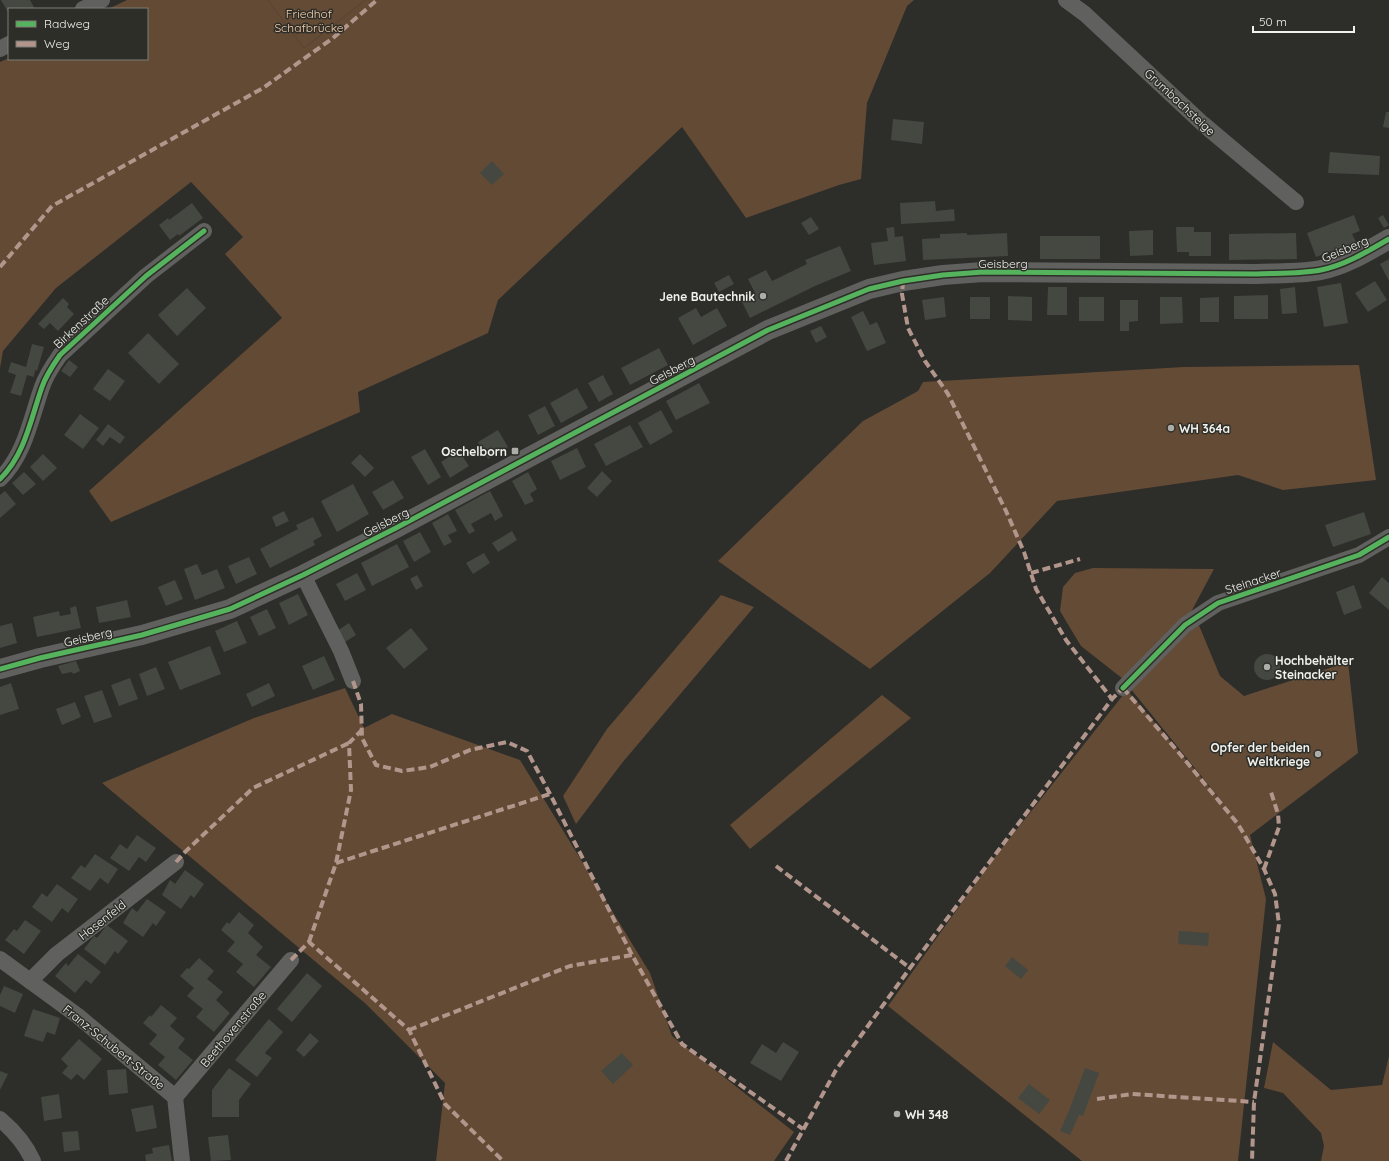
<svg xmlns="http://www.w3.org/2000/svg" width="1389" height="1161" font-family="Quicksand,sans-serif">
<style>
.green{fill:#644b35}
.forest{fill:#634a34}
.building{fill:#444841}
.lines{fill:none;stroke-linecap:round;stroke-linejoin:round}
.minor{stroke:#60605f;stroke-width:16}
.tertiary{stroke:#60605f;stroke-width:20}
.quiet{stroke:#b2968c;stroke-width:4;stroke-dasharray:8 4;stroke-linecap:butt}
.cycleway-casing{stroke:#2e2e29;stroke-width:8}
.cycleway{stroke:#56b35d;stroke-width:5}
.poi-dot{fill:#acaca9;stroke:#2e2e29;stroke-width:1.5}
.labels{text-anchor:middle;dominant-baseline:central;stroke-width:3;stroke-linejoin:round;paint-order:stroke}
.park-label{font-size:12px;fill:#fdd2ae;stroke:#2e2e29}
.street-label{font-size:12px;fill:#f1f1ee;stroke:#2e2e29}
.poi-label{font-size:12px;font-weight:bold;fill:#f1f1ee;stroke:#2e2e29;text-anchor:end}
</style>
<rect width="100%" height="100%" fill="#2d2d2a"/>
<g class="green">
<path d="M268,0H365L304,48Z"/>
<path d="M1359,365L1376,480L1283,490L1238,475L1057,501L990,573L870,669L718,561L863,421L918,391L923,382L1184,367Z"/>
<path d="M1093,568L1214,569L1191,612L1123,679L1081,646L1060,611L1063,587L1075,573Z"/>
<path d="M721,595L754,607L622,763L576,824L563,796L607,729Z"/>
<path d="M1198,623L1220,676L1244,696L1348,662L1358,753L1250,835L1266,899L1238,1161H1082L888,1006L991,862L1127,690L1228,809L1130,688Z"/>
<path d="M882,695L911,718L750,849L730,825Z"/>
</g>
<g class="forest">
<path d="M127,0H268L304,48L365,0H914L907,6L867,103L861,179L839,185L746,218L682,127L498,300L488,333L358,392L360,412L111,522L89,491L282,318L225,254L243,237L191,182L56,288L3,351L0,368V62L9,58V59H147V9H108Z"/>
<path d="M345,688L364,728L392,714L520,760L650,973L672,1036L794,1132L774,1161H436L445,1083L366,1004L102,783L254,718Z"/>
<path d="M1273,1042L1331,1090L1382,1085L1389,1056V1161H1321L1324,1146L1321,1133L1283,1093L1264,1088Z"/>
</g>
<g class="building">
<path d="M1,0H30L35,9H9V14Z"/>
<path d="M1386,112H1389V128L1383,127Z"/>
<path d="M893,119L924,122L922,144L891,140Z"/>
<path d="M1330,152L1380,156L1379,175L1328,173Z"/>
<path d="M492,161L504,174L492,185L480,173Z"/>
<path d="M935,201L936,211L954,209L955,221L901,224L900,203Z"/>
<path d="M192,203L203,218L179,236L178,234L170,240L159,225L168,218L169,220Z"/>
<path d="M1354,215L1360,231L1352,234L1356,242L1316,257L1307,233Z"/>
<path d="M1383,215L1389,225L1384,228L1378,218Z"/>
<path d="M811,217L819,229L809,235L801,223Z"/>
<path d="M894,227L895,237L903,236L906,261L874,265L871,243L888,241L886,228Z"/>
<path d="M1176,227H1194V232H1211V256H1189V252H1177Z"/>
<path d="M1153,230V255L1130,256L1129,231Z"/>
<path d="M967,233V235L1007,233L1008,256L923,260L922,239L940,238V234Z"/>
<path d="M1296,233L1297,259L1229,260V234Z"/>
<rect x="1040" y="236" width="60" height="23"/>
<path d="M840,246L851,271L815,286L750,318L741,300L755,293L748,279L766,270L772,281L807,264L805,260Z"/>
<path d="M1389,259V281L1380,264Z"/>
<path d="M729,275L734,284L719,292L714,283Z"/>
<path d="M1375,281L1387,300L1368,312L1355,293Z"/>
<path d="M1341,283L1348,323L1324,327L1317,287Z"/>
<path d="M1048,287H1067V315H1047Z"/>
<path d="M1295,287L1297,313L1282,314L1280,289Z"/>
<path d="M187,288L206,308L177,336L158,315Z"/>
<path d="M1268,295V319H1234V296Z"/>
<path d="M1008,296L1032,297V321L1008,320Z"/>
<path d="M944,297L946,317L925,320L922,300Z"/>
<rect x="970" y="297" width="20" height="22"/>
<rect x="1079" y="297" width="25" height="24"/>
<path d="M1160,297H1182L1183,323L1160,324Z"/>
<path d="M1219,297V322H1200V298Z"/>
<path d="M63,298L69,304L67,307L74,314L58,331L50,323L44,329L38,324Z"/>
<path d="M1120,300H1138V321L1129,322V331H1120Z"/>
<path d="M696,308L701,317L717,308L727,326L693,345L678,318Z"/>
<path d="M863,311L870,325L877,322L886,343L867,351L851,317Z"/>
<path d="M821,326L827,337L816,343L810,331Z"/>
<path d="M148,333L179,364L159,384L128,353Z"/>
<path d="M32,344L44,347L37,371L35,370L34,377L27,375L21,396L10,393L16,375L8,372L11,362L26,367Z"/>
<path d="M659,348L668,365L630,385L621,368Z"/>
<path d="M69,360L78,367L70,377L61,371Z"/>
<path d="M108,369L125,381L110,401L93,389Z"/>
<path d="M603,375L613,394L599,402L588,383Z"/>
<path d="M699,383L710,403L676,420L666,401Z"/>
<path d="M577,388L588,408L561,423L550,403Z"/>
<path d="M545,406L555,426L538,435L528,415Z"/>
<path d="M661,410L673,432L650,445L638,423Z"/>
<path d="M80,414L99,428L83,449L64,435Z"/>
<path d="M108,424L125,437L120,444L110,437L103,446L96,440Z"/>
<path d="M630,425L643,447L606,466L594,444Z"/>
<path d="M498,430L508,447L488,459L478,442Z"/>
<path d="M577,448L586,467L560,480L551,461Z"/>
<path d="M425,449L441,477L428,485L411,457Z"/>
<path d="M459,451L469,466L450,478L441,462Z"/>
<path d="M43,454L57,468L43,481L30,467Z"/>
<path d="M360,454L374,468L365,477L351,463Z"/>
<path d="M602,471L612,481L597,497L587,488Z"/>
<path d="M24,472L36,484L23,495L12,483Z"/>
<path d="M528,472L537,489L530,494L534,501L525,505L512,481Z"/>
<path d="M393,480L404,498L383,510L372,492Z"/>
<path d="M353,484L369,514L337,532L321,501Z"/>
<path d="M5,491L16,504L0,518V495Z"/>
<path d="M490,491L503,516L495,521L491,513L471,524L475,531L469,534L455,510Z"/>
<path d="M284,511L289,521L276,527L272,517Z"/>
<path d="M1364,512L1371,534L1333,547L1325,525Z"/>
<path d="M448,514L457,531L448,535L452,542L444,546L432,523Z"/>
<path d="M313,517L322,536L313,541L315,545L270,568L260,549L298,529L296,525Z"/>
<path d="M512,531L517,540L498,552L492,543Z"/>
<path d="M420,532L431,552L414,562L403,541Z"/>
<path d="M397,544L409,567L372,586L361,563Z"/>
<path d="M484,553L490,563L473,574L466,563Z"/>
<path d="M249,557L257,574L236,584L228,566Z"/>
<path d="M197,564L202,575L217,569L225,588L195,600L184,569Z"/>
<path d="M357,573L366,590L345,601L336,584Z"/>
<path d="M417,575L423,586L416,590L410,579Z"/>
<path d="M1382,577L1389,583V610L1369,593Z"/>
<path d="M175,580L183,599L166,606L158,587Z"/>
<path d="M1354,585L1362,608L1344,615L1336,592Z"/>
<path d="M298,594L308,615L289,625L279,603Z"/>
<path d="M127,600L131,617L99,623L96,607Z"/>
<path d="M76,606L81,628L37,637L33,617L59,611L60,616L71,614L70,608Z"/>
<path d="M267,609L276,628L259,636L250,617Z"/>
<path d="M237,621L247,643L224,652L215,631Z"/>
<path d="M12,623L17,643L0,648V626Z"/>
<path d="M349,623L356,635L345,642L337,631Z"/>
<path d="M411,628L428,649L404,669L386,648Z"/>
<path d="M210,646L221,674L180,690L168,662Z"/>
<circle cx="1267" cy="667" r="13"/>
<path d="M324,656L335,680L313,690L302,666Z"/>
<path d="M76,661L80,671L73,674L72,672L62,674L58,666Z"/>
<path d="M156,667L165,689L147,696L139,674Z"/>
<path d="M130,678L138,699L119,706L111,685Z"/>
<path d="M11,683L19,709L0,715V687Z"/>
<path d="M269,683L275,696L252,707L246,694Z"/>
<path d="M102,690L112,717L94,723L84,696Z"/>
<path d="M75,702L81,717L62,725L56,709Z"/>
<path d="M137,835L156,848L146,862L139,857L129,871L110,858L120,844L127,849Z"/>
<path d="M95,854L118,869L108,884L100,878L90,891L71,878L81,865L85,868Z"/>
<path d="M185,870L204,884L194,898L191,895L181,909L162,895L170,880L175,884Z"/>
<path d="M57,884L78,899L68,913L62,908L52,922L32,907L42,893L47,897Z"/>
<path d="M147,899L166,912L156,926L153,923L143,937L123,923L132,908L137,912Z"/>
<path d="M239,912L254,925L248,933L263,947L256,955L271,967L254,987L236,972L243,964L227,951L235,942L221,930L227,922L229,924Z"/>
<path d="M25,920L41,931L24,954L5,940L14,929L17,931Z"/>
<path d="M107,925L128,941L118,954L115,951L105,965L84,949L94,936L97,938Z"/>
<path d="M1179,931L1209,933L1208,946L1178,944Z"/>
<path d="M78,954L101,972L91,984L86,980L75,993L55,976L66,963L68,966Z"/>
<path d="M1012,957L1028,970L1021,979L1005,966Z"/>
<path d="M199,958L214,971L207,979L223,992L216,1000L230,1013L214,1032L196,1017L203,1009L187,996L194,988L180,976L187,968L189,969Z"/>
<path d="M307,973L322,986L292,1022L277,1009Z"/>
<path d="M4,986L23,994L15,1013L0,1006V995Z"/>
<path d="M161,1005L177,1018L170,1026L185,1039L178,1048L193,1060L176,1080L158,1065L165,1057L149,1044L157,1035L143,1023L150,1015L151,1017Z"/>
<path d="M33,1009L60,1018L55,1035L47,1032L43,1042L24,1036Z"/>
<path d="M269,1019L283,1032L265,1053L272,1058L257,1077L235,1060Z"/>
<path d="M310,1033L319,1041L304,1057L296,1050Z"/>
<path d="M79,1039L102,1059L84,1080L77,1074L71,1080L62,1073L68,1066L61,1059Z"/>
<path d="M783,1042L799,1052L781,1081L750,1063L762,1044L776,1053Z"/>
<path d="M622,1053L633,1065L613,1084L601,1071Z"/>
<path d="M229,1068L251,1084L239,1100V1117H212V1090Z"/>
<path d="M1085,1068L1099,1073L1083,1116L1079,1115L1070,1135L1060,1131L1069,1111Z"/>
<path d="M126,1069L128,1093L109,1095L107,1070Z"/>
<path d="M0,1071L8,1074L0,1090Z"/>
<path d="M1029,1084L1050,1100L1039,1114L1018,1098Z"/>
<path d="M59,1094L62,1118L44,1121L41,1097Z"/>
<path d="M153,1105L157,1128L136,1132L131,1109Z"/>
<path d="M78,1131L80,1150L64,1152L62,1132Z"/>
<path d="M228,1135L231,1160L211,1161L208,1137Z"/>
<path d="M169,1145L172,1161H146L145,1155L153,1153L152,1148Z"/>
</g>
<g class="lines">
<g class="minor">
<path d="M1066,0L1085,14L1203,124L1296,202"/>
<path d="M83,9L102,0"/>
<path d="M0,49L9,44"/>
<path d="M0,479C25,455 31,418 42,387C46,375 53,365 60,355L146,276L204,231"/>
<path d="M303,575L341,651L353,681"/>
<path d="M1123,688L1185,625L1218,603L1359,555L1389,537"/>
<path d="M0,959L78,1016L175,1097L182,1161"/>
<path d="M30,981L57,954L176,862"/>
<path d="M175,1097L291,960"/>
<path d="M0,1119C13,1130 26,1145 33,1161"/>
</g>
<path class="tertiary" d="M0,669L40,658L142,635L230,609L303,575L396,528L768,330L869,289L903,281L943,275L983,272L1256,274C1278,273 1300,274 1321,270C1346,265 1368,251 1389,239"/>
<g class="quiet">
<path d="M0,267L52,206L263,88L333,38L377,0"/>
<path d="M903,281L902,294L908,328L925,361L948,394L1006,511L1024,552L1036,589L1066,640L1112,699"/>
<path d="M1031,573L1080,559"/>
<path d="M353,681L361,704L362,738L376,765L402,771L430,767L470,750L507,742L527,751L550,794L632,955L682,1044L803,1129"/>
<path d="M1123,688L1180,754L1238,824L1264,869L1275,894L1279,924L1254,1102L1252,1161"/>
<path d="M176,862L185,852L253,788L349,743"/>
<path d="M336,863L550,794"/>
<path d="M776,866L910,968"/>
<path d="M1264,869L1279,827L1278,814L1271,792"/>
<path d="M309,942L336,863L351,790L349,743L362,730"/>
<path d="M291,960L309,942L409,1030L445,1104L503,1161"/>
<path d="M409,1030L570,966L632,955"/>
<path d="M1097,1099L1132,1094L1254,1102"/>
<path d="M786,1161L836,1070L910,968L1112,699L1126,685"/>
</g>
<g class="cycleway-casing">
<g id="cycleway">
<path d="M0,479C25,455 31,418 42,387C46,375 53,365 60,355L146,276L204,231"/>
<path d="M0,669L40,658L142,635L230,609L303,575L396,528L768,330L869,289L903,281L943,275L983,272L1256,274C1278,273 1300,274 1321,270C1346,265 1368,251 1389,239"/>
<path d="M1123,688L1185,625L1218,603L1359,555L1389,537"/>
</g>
</g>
<use href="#cycleway" class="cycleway"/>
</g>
<g class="poi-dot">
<circle cx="763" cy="296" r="4"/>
<circle cx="1171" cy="428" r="4"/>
<rect x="511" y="447" width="8" height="8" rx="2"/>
<circle cx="1267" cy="667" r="4"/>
<circle cx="1318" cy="754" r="4"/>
<circle cx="897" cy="1114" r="4"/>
</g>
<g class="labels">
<g class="park-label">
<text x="309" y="13">Friedhof<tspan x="309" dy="14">Schafbrücke</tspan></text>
</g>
<g class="street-label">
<text transform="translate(1180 102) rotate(43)">Grumbachsteige</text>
<text transform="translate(1345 249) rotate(-23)">Geisberg</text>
<text x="1003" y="263">Geisberg</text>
<text transform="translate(81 322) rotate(-43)">Birkenstraße</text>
<text transform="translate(672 370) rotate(-28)">Geisberg</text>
<text transform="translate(386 522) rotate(-27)">Geisberg</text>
<text transform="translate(1253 581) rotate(-18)">Steinacker</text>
<text transform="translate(88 637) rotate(-13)">Geisberg</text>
<text transform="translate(102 920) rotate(-38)">Hasenfeld</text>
<text transform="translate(233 1029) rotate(-50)">Beethovenstraße</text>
<text transform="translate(114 1047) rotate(39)">Franz-Schubert-Straße</text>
</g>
<g class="poi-label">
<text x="755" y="296">Jene Bautechnik</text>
<text x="1179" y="428" text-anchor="start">WH 364a</text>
<text x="507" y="451">Oschelborn</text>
<text x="1275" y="660" text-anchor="start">Hochbehälter<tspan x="1275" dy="14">Steinacker</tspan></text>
<text x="1310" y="747">Opfer der beiden<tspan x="1310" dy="14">Weltkriege</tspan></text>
<text x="905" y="1114" text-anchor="start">WH 348</text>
</g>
</g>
<rect x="8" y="8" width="140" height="52" fill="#2e2e29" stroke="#7c7c78"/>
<rect x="16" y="21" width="20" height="6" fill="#56b35d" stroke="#7c7c78"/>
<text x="44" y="28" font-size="12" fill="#f1f1ee">Radweg</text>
<rect x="16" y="41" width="20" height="6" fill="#b2968c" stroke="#7c7c78"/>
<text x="44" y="48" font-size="12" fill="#f1f1ee">Weg</text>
<path d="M1253 26v6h101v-6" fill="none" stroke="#f1f1ee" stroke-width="2"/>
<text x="1259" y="26" font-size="12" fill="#f1f1ee" stroke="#2e2e29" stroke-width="3" paint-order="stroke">50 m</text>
</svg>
